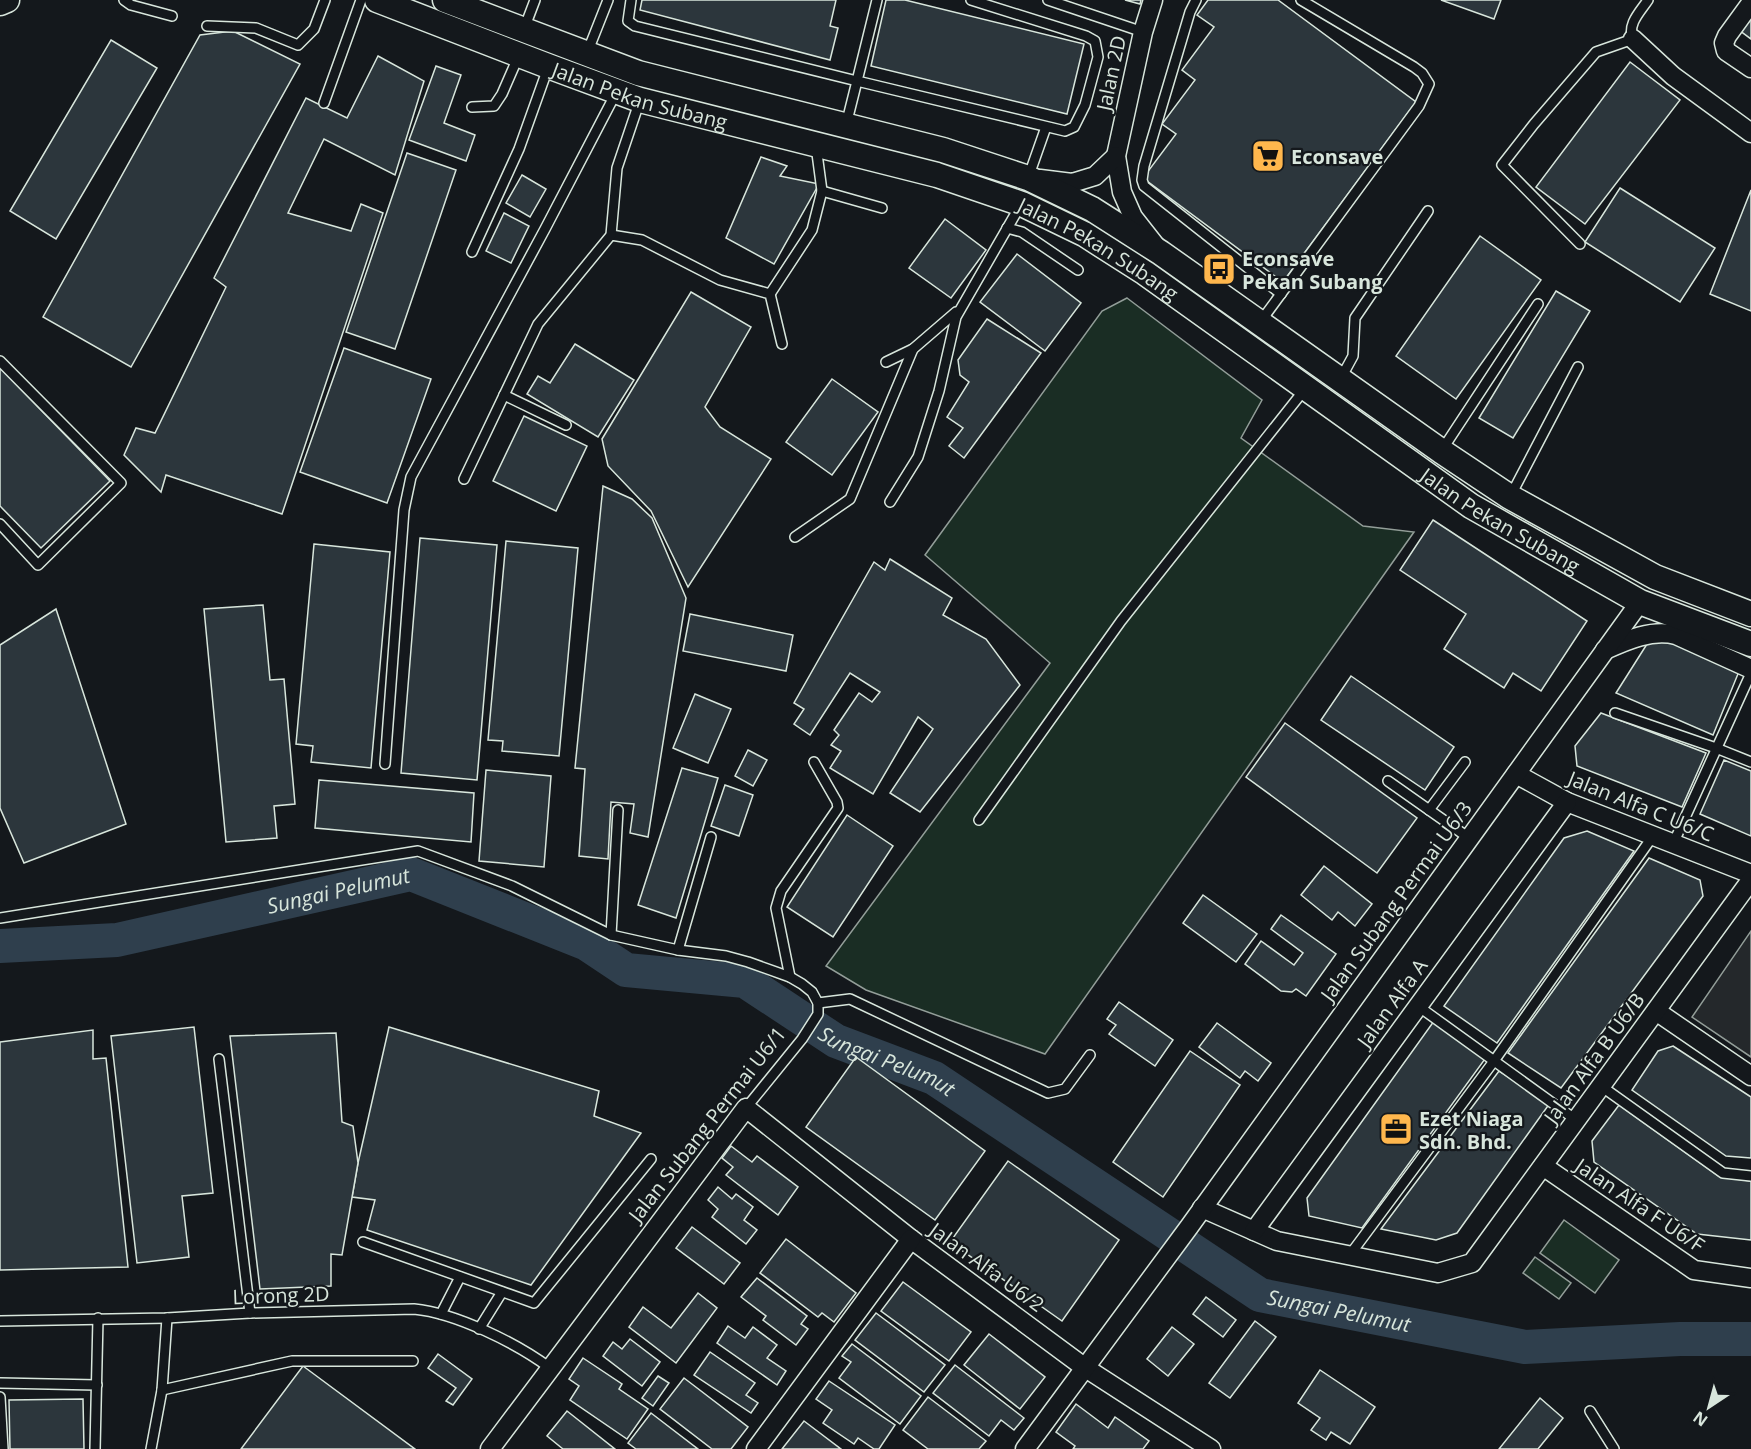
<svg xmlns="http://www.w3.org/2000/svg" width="1751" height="1449" font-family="'Open Sans',sans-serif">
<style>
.green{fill:#1a2d24;stroke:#939e99;stroke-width:1.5}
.parking{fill:#24282b;stroke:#939e99;stroke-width:1.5}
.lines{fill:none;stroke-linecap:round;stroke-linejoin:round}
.river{stroke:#2f3f4d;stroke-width:34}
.building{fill:#2c363c;stroke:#d8e6dc;stroke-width:1.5}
.service-casing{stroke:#d8e6dc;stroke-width:12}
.minor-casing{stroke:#d8e6dc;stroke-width:21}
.secondary-casing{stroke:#d8e6dc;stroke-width:27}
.service{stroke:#14181c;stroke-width:9}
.minor{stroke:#14181c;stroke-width:18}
.secondary{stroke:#14181c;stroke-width:24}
.labels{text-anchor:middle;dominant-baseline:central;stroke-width:4.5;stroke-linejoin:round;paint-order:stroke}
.street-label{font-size:20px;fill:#d8e6dc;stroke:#14181c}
.poi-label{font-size:20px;font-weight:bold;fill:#d8e6dc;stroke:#14181c;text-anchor:start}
.water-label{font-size:21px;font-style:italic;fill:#d8e6dc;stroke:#14181c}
</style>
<rect width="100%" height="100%" fill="#14181c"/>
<g class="green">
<path d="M1127,298L1262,400L1241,438L1363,526L1414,532L1045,1054L866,990L826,966L1050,663L925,555L1102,311Z"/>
<path d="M1564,1220L1619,1260L1595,1293L1540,1253Z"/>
<path d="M1535,1257L1571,1283L1559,1299L1523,1273Z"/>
</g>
<path class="parking" d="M1751,931V1057L1692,1017Z"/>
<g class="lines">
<path class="river" id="s1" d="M0,946L117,940L411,874L587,944L626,970L745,981L836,1041L934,1078L1260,1295L1525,1347L1680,1339H1751"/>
</g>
<g class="building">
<path d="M642,0H836L830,26L838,28L830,60L640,10Z"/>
<path d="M886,0H905L1084,44L1067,114L871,66Z"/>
<path d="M1125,0H1141L1140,4Z"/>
<path d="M1208,0H1278L1416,102L1283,282L1143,178L1176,134L1162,124L1195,80L1182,70L1214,27L1197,15Z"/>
<path d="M1441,0H1501L1494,19Z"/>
<path d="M1751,15V39L1739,30Z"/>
<path d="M233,31L300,64L131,367L43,317L200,35Z"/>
<path d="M111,40L157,68L56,239L10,211Z"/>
<path d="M378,56L424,81L395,175L324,139L288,213L351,231L361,204L383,213L282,514L166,475L161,492L124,455L136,428L155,433L226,287L214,278L306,98L347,118Z"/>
<path d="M1630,62L1680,100L1585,224L1536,187Z"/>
<path d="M436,66L461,75L444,123L475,135L466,161L409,140Z"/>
<path d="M407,153L456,170L395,349L346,332Z"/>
<path d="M761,157L787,166L780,176L819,184L774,264L726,238Z"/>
<path d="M522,175L546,189L530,217L506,203Z"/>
<path d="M1620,188L1715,248L1680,302L1585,242Z"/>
<path d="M1751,190V311L1710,294Z"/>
<path d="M504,213L529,226L511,263L486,251Z"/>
<path d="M945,219L986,250L951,298L909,268Z"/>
<path d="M1480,236L1541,280L1456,399L1396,356Z"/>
<path d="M1017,254L1081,303L1045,351L980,302Z"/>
<path d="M1556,291L1590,311L1513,438L1479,418Z"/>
<path d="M691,292L751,327L705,407L720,427L771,459L688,587L651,511L608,466L602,439Z"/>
<path d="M987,319L1041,353L964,458L949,446L963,428L947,417L969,382L960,375L958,360Z"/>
<path d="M575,344L634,380L598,437L527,394L538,376L550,383Z"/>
<path d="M344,348L431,379L387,503L300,472Z"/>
<path d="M0,368L110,481L41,548L0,506Z"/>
<path d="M832,379L878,412L832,475L786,442Z"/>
<path d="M524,416L587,446L556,511L493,481Z"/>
<path d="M603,486L632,499L652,518L686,598L648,837L630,833L634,804L611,802L608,859L579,856L585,769L575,768Z"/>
<path d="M1433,520L1587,621L1541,691L1513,673L1504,688L1444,649L1466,614L1400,570Z"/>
<path d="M420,538L497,545L477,780L401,773Z"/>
<path d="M506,541L578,548L559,756L502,751L503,741L488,740Z"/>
<path d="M314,544L390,552L371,768L311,762L313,746L296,744Z"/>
<path d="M890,559L952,598L943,615L986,639L1020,685L920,812L890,793L933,729L918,717L873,794L830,768L841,751L831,745L839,735L834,730L859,693L872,702L880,692L850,673L810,735L794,724L804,709L794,703L874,562L885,570Z"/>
<path d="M263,605L270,680L284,679L295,804L274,806L277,838L226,842L204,609Z"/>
<path d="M56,609L126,824L24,863L0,808V645Z"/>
<path d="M690,614L793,635L786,671L683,651Z"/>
<path d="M1669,640L1740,669L1713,735L1616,693L1647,644Z"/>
<path d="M1351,676L1454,747L1425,790L1321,720Z"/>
<path d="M695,694L731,709L708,763L673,748Z"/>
<path d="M1601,713L1706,753L1682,807L1577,766L1575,746Z"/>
<path d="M1285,723L1417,818L1377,873L1246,777Z"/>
<path d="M748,750L767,760L753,786L735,776Z"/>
<path d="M1724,760L1751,771V836L1700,814Z"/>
<path d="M682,768L718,778L676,918L638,905Z"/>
<path d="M486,770L551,776L544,867L479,861Z"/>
<path d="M319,780L474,793L471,842L315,828Z"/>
<path d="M725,785L753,795L739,836L711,826Z"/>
<path d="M847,815L893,846L833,937L787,907Z"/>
<path d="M1587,831L1634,851L1497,1043L1444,1006L1564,838Z"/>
<path d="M1649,858L1700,880L1703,896L1561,1088L1508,1053Z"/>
<path d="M1324,866L1372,904L1355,926L1338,912L1332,920L1301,895Z"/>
<path d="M1203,895L1257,934L1236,962L1183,923Z"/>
<path d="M1281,915L1336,954L1306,996L1296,989L1292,992L1281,991L1245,964L1261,941L1294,965L1303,953L1271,929Z"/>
<path d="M1119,1002L1173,1040L1155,1066L1109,1034L1116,1025L1107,1019Z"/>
<path d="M1434,1021L1485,1059L1362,1228L1309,1216L1307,1198Z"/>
<path d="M1217,1023L1271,1063L1258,1081L1245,1071L1240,1078L1199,1047Z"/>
<path d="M194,1027L213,1193L182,1196L189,1257L137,1263L111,1036Z"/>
<path d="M389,1027L599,1091L594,1116L641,1133L531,1285L367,1230L375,1200L352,1197L358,1163Z"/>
<path d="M93,1030V1059L106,1058L128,1267L0,1270V1042Z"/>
<path d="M336,1033L342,1122L353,1126L358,1163L342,1255L331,1254V1286L260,1289L230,1036Z"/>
<path d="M1673,1046L1751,1097V1158L1726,1156L1632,1090L1658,1051Z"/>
<path d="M1190,1051L1240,1085L1163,1197L1113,1162Z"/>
<path d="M856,1057L985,1151L935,1220L806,1127Z"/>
<path d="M1499,1071L1550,1103L1457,1233L1436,1240L1381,1229Z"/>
<path d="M1619,1105L1720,1177L1751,1181V1240L1697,1234L1594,1162L1592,1141Z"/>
<path d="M731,1146L752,1162L757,1156L798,1187L778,1215L726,1175L733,1167L722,1158Z"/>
<path d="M1008,1161L1119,1240L1062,1321L950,1242Z"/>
<path d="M718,1187L732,1199L736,1194L753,1207L744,1220L757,1230L746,1244L712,1217L718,1209L708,1200Z"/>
<path d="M692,1227L740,1263L724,1284L676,1248Z"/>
<path d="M786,1239L856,1293L834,1322L822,1313L818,1317L760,1273Z"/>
<path d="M757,1278L807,1316L801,1324L808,1329L796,1345L763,1320L766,1316L741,1297Z"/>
<path d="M903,1282L971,1332L949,1361L881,1311Z"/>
<path d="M698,1293L717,1308L676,1363L629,1327L643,1307L671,1328Z"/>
<path d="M1206,1297L1236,1320L1223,1337L1193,1314Z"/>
<path d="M876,1313L945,1365L924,1392L855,1340Z"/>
<path d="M1255,1321L1276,1337L1230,1398L1209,1383Z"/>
<path d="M728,1326L745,1338L753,1327L777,1345L767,1358L786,1371L777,1385L717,1343Z"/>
<path d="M1172,1327L1194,1344L1168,1376L1147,1359Z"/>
<path d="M989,1334L1045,1377L1020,1409L964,1365Z"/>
<path d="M630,1339L660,1362L642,1386L603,1356L613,1342L622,1349Z"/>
<path d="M852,1344L921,1396L900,1424L839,1378L851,1362L842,1356Z"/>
<path d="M710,1352L755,1383L746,1395L758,1403L751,1413L694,1375Z"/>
<path d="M438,1354L472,1379L453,1405L446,1401L456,1388L428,1368Z"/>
<path d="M583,1358L622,1384L619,1389L648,1409L627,1439L570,1400L579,1386L569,1379Z"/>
<path d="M955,1365L1024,1418L1014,1430L1001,1420L989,1436L933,1393Z"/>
<path d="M303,1366L415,1449H241Z"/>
<path d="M1320,1370L1375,1407L1350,1444L1331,1432L1326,1440L1311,1430L1320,1418L1298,1403Z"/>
<path d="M658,1376L669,1383L653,1406L642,1398Z"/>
<path d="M684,1378L748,1427L731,1449H712L660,1409Z"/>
<path d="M829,1381L895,1425L879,1449H874L858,1438L854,1444L823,1423L832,1410L816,1399Z"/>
<path d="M928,1397L986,1441L979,1449H928L903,1430Z"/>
<path d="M1540,1398L1563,1418L1538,1449H1499Z"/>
<path d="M83,1399L84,1449H10L9,1400Z"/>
<path d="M1076,1404L1108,1428L1115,1417L1149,1441L1143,1449H1073L1075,1446L1056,1432Z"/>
<path d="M567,1411L615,1449H563L547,1436Z"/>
<path d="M651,1413L698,1449H636L628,1443Z"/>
<path d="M804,1421L841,1449H782Z"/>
</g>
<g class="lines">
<g class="service-casing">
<g id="service">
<path d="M124,0L131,5L172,16"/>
<path d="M631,0L628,21L635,26L857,81L846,125"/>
<path d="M877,0L857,81L1065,131L1074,127L1085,105L1098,57L1095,41L1086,36L971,0"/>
<path d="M1048,0L1143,32"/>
<path d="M1196,0L1190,12L1144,166L1142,180L1144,186L1281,294"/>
<path d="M207,26L256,28L298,45L314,29L325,0"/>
<path d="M524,29L535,0"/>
<path d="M587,53L608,0"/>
<path d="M324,103L361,0"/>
<path d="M472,107L494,106L502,94L519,55"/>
<path d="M1028,178L1046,127"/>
<path d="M822,191L882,208"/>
<path d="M1007,228L1022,232L1078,270"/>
<path d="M611,235L642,240L720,280L770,294L782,344"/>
<path d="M1580,244L1502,165L1534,124L1596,52L1633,39C1627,24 1640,12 1648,0"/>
<path d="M472,252L519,149L548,68"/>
<path d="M770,294L812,230L822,191L816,146"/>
<path d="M1261,321L1419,106L1429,84L1422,73L1414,67L1301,0"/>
<path d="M0,361L121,483L38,565L0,524"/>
<path d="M886,362L913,349L956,312"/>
<path d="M1341,378L1353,356L1355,318L1428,211"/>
<path d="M504,395L566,425"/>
<path d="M1442,450L1538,304"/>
<path d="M464,479L538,324L611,235L617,168L640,100"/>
<path d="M1511,495L1578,367"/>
<path d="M890,502L918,457L939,391L956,317L1020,206"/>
<path d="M795,537L850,499L913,349"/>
<path d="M1615,713L1716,748L1751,762"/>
<path d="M385,764L404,510L411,477L545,229L616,93"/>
<path d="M1388,781L1469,838"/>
<path d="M1429,810L1465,762"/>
<path d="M979,820L1121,621L1305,389"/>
<path d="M1673,844L1751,673"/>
<path d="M0,918L418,851L512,886L611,935L678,950L726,956L748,962L790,977L802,984L812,992L818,1003V1014L802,1039L746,1108"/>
<path d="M611,935L618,810"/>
<path d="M678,950L711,837"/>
<path d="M790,977L776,908L781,891L838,808L837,802L814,762"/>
<path d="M818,1003L850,999L1048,1093L1065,1089L1090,1055"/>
<path d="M1418,1006L1576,1120"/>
<path d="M219,1059L250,1313"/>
<path d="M1601,1086L1723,1173L1751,1176"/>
<path d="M363,1242L534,1303L651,1159"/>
<path d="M1349,1256L1494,1061L1653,836"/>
<path d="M441,1314L460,1277"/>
<path d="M0,1321L167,1318L250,1313L414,1309C456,1313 516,1343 550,1368"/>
<path d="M479,1329L502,1292"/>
<path d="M0,1383L97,1385"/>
<path d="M162,1390L292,1361H413"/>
<path d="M0,1397L3,1449"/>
<path d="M1590,1411L1614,1449"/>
<path d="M95,1449L98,1318"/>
<path d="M151,1449L162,1390L167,1318"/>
</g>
</g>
<g class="minor-casing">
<g id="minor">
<path d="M1153,0L1143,32L1116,156L1122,192L1133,217L1155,245"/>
<path d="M1751,3L1727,36L1724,43L1726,51L1751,68"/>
<path d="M1633,39L1673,76L1751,133"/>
<path d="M1040,179L1072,183L1095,176L1116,156"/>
<path d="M1605,650C1627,640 1652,629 1676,635L1751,669"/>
<path d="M1516,774L1567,802L1751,874"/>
<path d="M1656,1011L1751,1076"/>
<path d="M1543,1166L1694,1270L1751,1278"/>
<path d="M1202,1208L1277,1241L1438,1273L1472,1263L1751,880"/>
<path d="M1254,1231L1567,802"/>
<path d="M490,1449L746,1108L911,1239L1084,1367L1211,1449"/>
<path d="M756,1449L911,1239"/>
<path d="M1025,1449L1189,1227L1640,602"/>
</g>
</g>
<g class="secondary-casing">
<g id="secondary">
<path id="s2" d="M377,0L548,66L640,100L937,175L1022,204L1084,234L1145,273L1471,506L1640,602L1751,644"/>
<path d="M445,0L638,73L943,150L1028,178L1092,209L1161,253L1441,451L1510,497L1655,577L1751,614"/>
<path d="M0,3L7,0"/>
</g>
</g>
<use href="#service" class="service"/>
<use href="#minor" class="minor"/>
<use href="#secondary" class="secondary"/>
</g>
<defs>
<g id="supermarket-square" transform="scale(1.725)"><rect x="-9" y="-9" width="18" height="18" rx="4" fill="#ffb74d" stroke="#14181c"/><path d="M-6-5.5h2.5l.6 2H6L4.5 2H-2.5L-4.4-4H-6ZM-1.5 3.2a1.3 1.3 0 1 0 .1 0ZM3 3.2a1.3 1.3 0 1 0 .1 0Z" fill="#111"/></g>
<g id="bus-square" transform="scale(1.725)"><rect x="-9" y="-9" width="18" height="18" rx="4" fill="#ffb74d" stroke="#14181c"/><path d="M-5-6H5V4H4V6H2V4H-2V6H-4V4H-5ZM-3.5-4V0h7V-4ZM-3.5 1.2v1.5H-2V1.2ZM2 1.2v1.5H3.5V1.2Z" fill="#111"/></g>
<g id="office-square" transform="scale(1.725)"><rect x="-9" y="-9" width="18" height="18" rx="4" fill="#ffb74d" stroke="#14181c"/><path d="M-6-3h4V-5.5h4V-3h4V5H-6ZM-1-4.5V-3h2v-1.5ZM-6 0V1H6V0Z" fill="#111"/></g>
</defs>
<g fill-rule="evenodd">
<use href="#supermarket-square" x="1268" y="156"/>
<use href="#bus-square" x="1219" y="269"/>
<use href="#office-square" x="1396" y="1129"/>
</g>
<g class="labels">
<g class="street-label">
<text transform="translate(1111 73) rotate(-78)">Jalan 2D</text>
<text stroke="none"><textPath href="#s2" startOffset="280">Jalan Pekan Subang</textPath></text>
<text stroke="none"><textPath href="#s2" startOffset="766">Jalan Pekan Subang</textPath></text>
<text stroke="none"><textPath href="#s2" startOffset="1252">Jalan Pekan Subang</textPath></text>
<text transform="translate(1641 806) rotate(22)">Jalan Alfa C U6/C</text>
<text transform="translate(1396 901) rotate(-54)">Jalan Subang Permai U6/3</text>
<text transform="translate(1392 1003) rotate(-54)">Jalan Alfa A</text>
<text transform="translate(1594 1058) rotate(-54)">Jalan Alfa B U6/B</text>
<text transform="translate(707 1124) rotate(-52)">Jalan Subang Permai U6/1</text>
<text transform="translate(1640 1205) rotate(34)">Jalan Alfa F U6/F</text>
<text transform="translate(987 1267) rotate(36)">Jalan Alfa U6/2</text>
<text transform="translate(281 1295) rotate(-2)">Lorong 2D</text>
</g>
<g class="poi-label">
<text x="1291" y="156">Econsave</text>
<text x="1242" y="258">Econsave<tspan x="1242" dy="23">Pekan Subang</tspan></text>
<text x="1419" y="1118">Ezet Niaga<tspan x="1419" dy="23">Sdn. Bhd.</tspan></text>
</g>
<g class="water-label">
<text stroke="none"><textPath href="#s1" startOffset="344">Sungai Pelumut</textPath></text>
<text stroke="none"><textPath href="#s1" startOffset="938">Sungai Pelumut</textPath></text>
<text stroke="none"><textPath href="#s1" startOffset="1460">Sungai Pelumut</textPath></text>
</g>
</g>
<g transform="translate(1709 1407) rotate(216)" stroke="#14181c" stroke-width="4.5" paint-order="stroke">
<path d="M0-4.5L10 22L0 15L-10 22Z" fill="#d8e6dc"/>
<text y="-9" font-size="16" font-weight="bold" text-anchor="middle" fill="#d8e6dc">N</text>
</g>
</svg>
